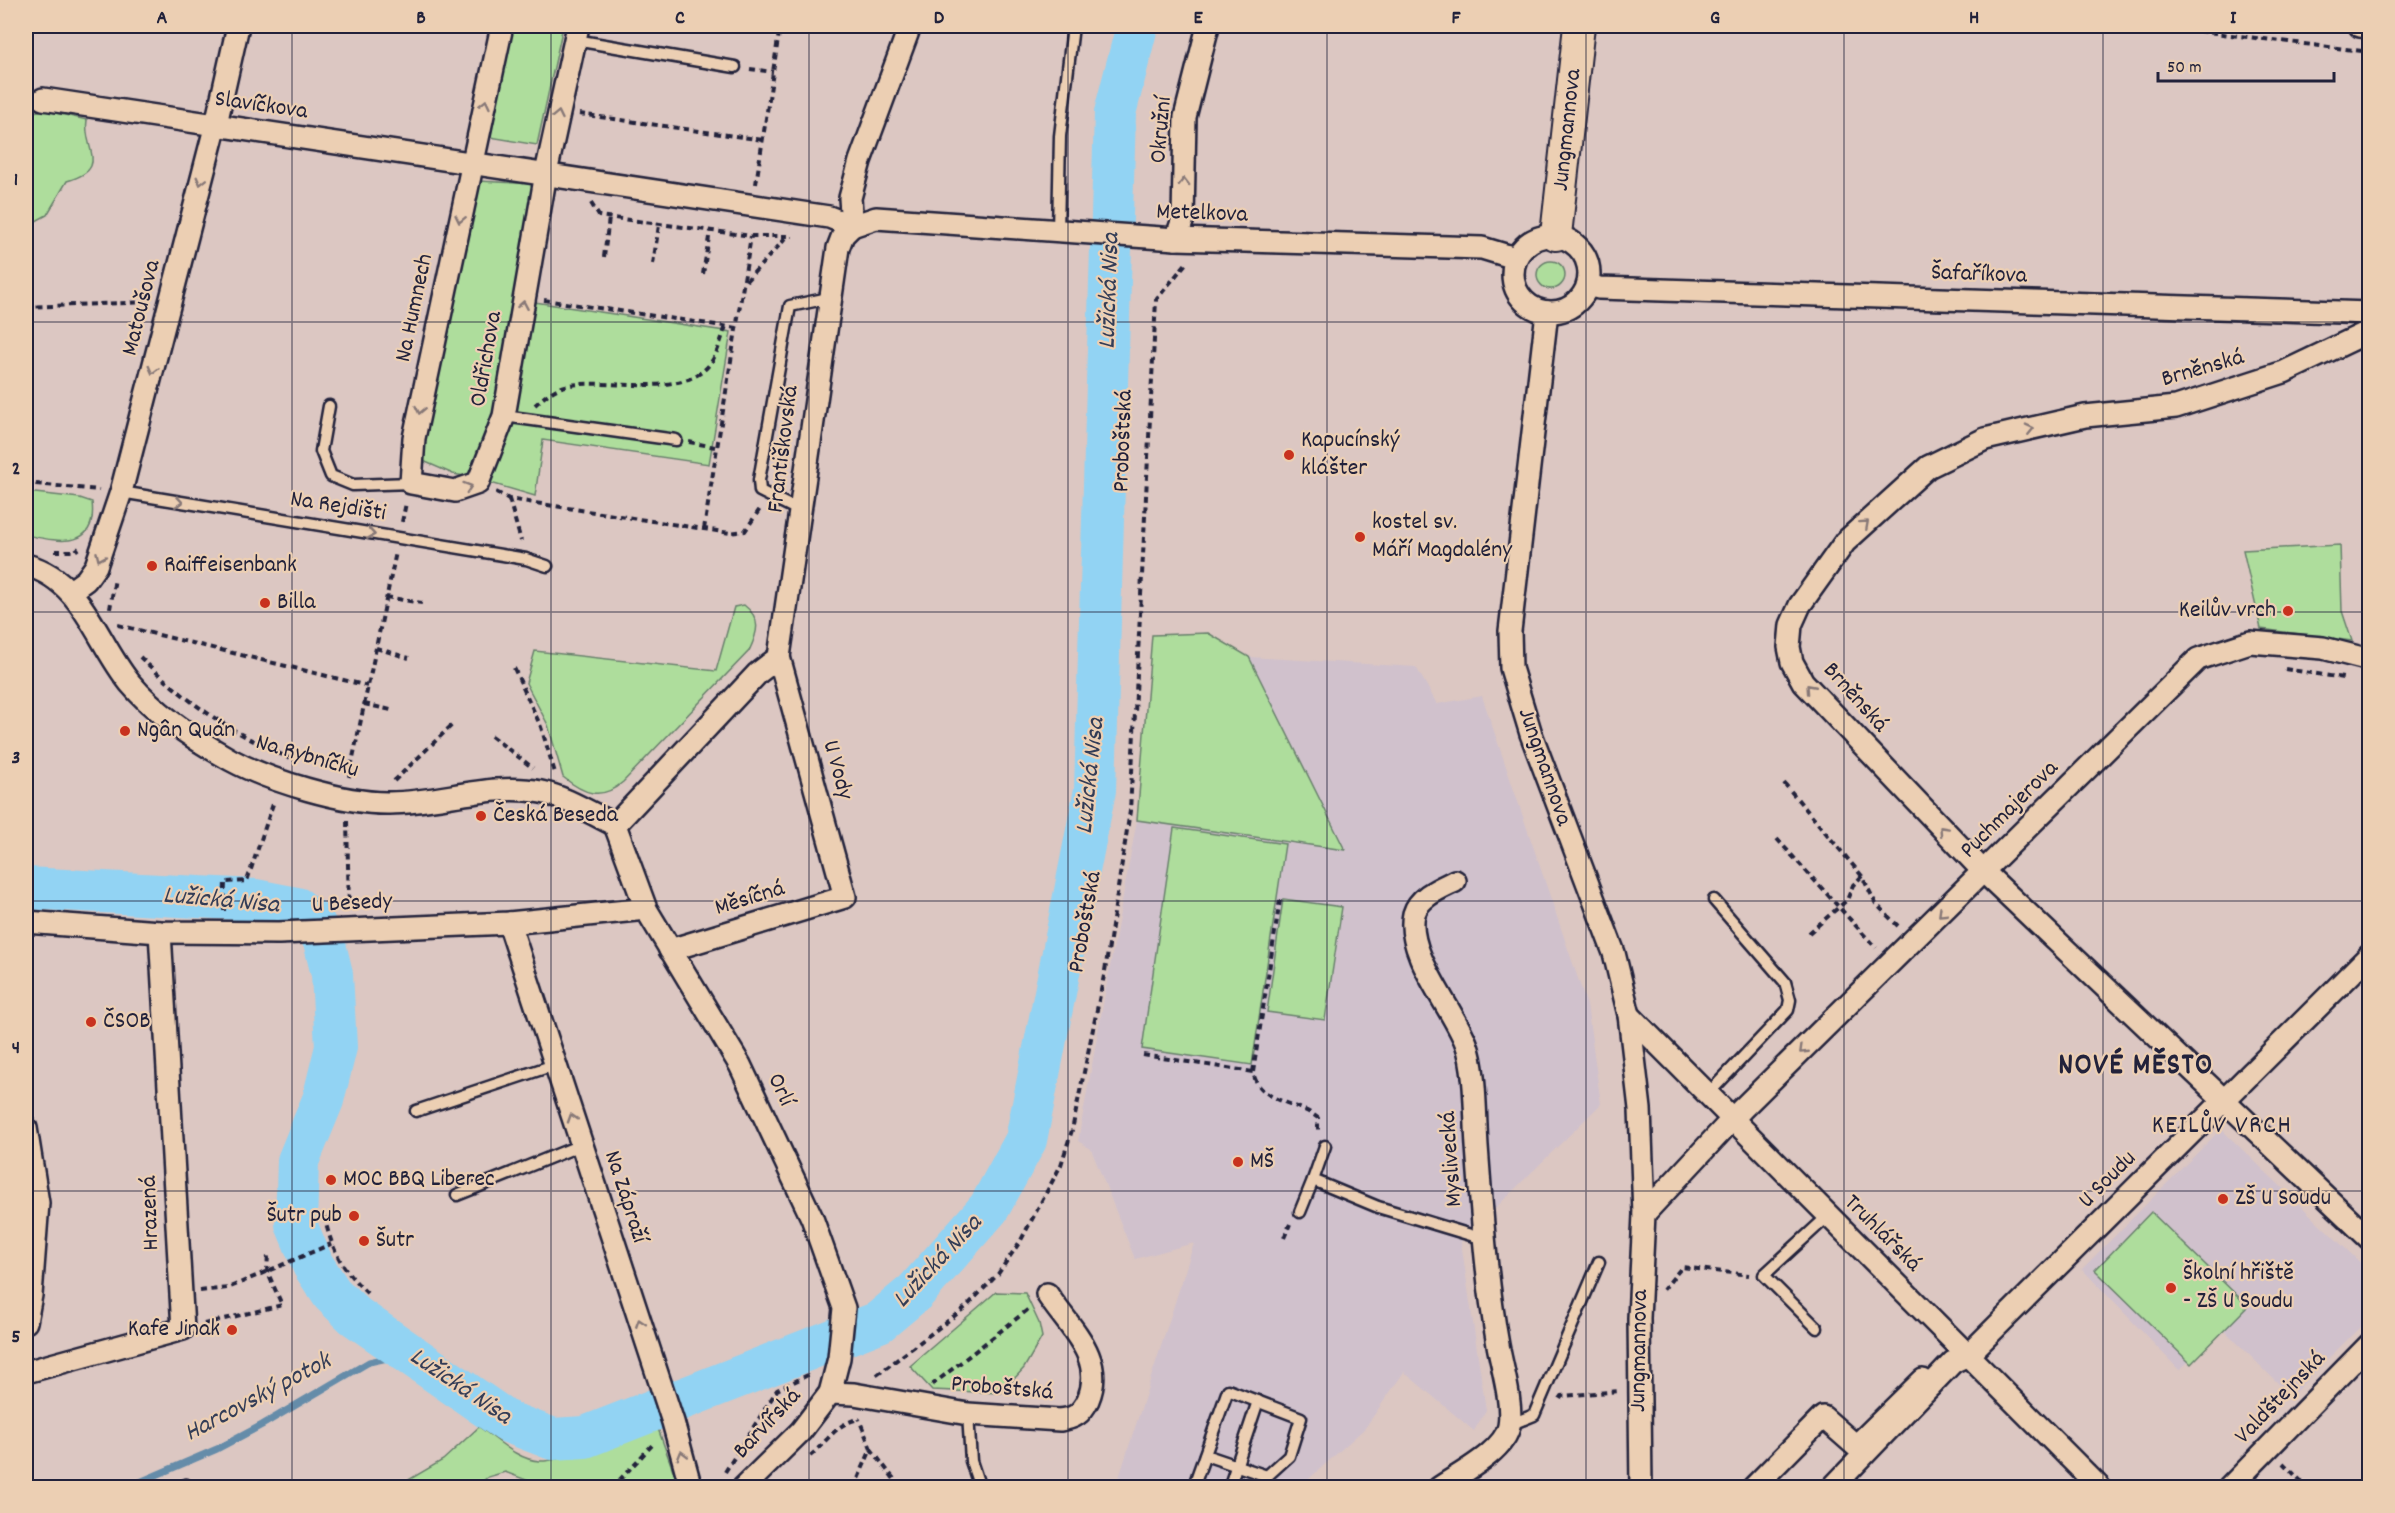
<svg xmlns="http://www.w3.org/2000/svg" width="2395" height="1513" font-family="Dekko,sans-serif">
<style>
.built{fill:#d0c1cc}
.green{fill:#aedd9c;stroke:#68806c;stroke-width:1.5}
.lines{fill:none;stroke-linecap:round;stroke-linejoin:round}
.stream{stroke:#658ca9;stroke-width:7}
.river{stroke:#92d3f3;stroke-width:42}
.lane-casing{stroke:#22223b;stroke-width:15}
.street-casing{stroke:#22223b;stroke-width:26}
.secondary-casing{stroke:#22223b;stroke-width:34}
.path{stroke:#22223b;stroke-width:4;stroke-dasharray:6 4.5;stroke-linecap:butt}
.lane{stroke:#eccfb3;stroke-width:10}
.street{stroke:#eccfb3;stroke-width:21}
.secondary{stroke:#eccfb3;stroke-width:30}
.oneway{stroke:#877877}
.grid{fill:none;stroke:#22223b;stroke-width:1.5;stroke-opacity:0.55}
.poi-dot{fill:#c8321e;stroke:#eccfb3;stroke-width:2}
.labels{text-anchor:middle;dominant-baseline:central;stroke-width:4.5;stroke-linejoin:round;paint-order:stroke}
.street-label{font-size:24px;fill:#22223b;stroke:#eccfb3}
.poi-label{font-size:24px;fill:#22223b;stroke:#eccfb3;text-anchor:start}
.water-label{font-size:26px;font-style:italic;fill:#333d57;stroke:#eccfb3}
.neighbourhood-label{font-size:26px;letter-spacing:1.5px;fill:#22223b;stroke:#eccfb3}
.district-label{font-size:30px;font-weight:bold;letter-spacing:1.5px;fill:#22223b;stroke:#eccfb3}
.neatline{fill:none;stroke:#22223b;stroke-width:2}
.grid-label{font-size:20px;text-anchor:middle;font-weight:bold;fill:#22223b}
</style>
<rect width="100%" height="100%" fill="#dcc7c2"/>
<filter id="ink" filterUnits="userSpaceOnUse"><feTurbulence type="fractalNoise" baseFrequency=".0167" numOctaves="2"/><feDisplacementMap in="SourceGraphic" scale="12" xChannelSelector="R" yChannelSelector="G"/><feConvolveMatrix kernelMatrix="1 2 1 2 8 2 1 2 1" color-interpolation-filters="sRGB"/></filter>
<g filter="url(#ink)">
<g class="built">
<path d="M1249,657L1416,667L1437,704L1482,696L1587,1005L1601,1104L1461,1242L1486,1410L1474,1431L1404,1372L1365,1428L1300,1487H1116L1194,1243L1135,1259L1091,1149L1078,1141L1137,820L1345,849Z"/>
<path d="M2221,1129L2369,1271V1318L2291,1396L2225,1331L2179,1370L2082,1269Z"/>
</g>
<g class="green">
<path d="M510,26H563L537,145L484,136Z"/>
<path d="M43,110L87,120C82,148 112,168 67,181L47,215L36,221L30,213L27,122L29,113Z"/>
<path d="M478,181L534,184L492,422L470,477L453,474L421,460Z"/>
<circle cx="1551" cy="275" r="14"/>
<path d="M528,301L731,332L709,464L543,440L535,496L484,481Z"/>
<path d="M26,492L80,498L92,502C98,552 56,541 26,535Z"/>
<path d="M2340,545L2342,611L2352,641L2261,629L2243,550Z"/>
<path d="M744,605C762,619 758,632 749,651L623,782C601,801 584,794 563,777L548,725L526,683L535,651L716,671L734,607Z"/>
<path d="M1208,633L1249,657L1345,850L1137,820L1152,635Z"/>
<path d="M1174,828L1285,844L1252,1065L1142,1049Z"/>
<path d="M1283,899L1342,907L1325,1020L1267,1012Z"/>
<path d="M2151,1212L2248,1306L2191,1364L2095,1270Z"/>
<path d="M996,1292L1025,1293L1039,1323L1042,1337L1024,1368L1001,1393L932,1390L910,1366Z"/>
<path d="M656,1423L679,1487H541L540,1485L505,1472L488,1477L475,1487H446L442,1481L423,1487L420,1482L407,1487L405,1482L443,1460L479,1427C497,1439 517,1460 540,1461C564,1462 631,1432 656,1423Z"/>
</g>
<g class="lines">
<path class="stream" d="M126,1488L217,1449L262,1425L369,1362L411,1353"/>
<path class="river" d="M26,888L256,900L297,908L313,921L324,941L332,974L336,1047L323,1100L298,1161L296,1224L313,1265L332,1294L355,1316L508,1422L553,1439L585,1437L879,1322L915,1292L989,1208L1026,1140L1095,790L1115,113L1137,26"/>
<g class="lane-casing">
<g id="lane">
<path d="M575,40L735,67"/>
<path d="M1058,232L1060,136L1073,26"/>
<path d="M329,406L321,451L331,476L353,485L411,483"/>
<path d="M504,416L676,440"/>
<path d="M121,492L526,559L547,566"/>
<path d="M802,512L760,491L759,480L790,306L829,298"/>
<path d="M1707,1095L1788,1010L1790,1000L1785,982L1714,900"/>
<path d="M416,1111L554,1065"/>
<path d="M1325,1146L1313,1180L1378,1207L1484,1239"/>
<path d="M457,1195L581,1145"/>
<path d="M1300,1212L1313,1180"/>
<path d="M1817,1328L1764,1275L1828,1216"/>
<path d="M968,1414L971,1461L980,1488"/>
<path d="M1509,1425L1534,1415L1599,1262"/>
<path d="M1205,1455L1267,1476"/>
<path d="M180,1488L186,1485L189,1488"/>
<path d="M1193,1488L1228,1390L1301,1418L1289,1456L1267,1476L1263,1488"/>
<path d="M1229,1488L1258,1401"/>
</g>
</g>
<g class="street-casing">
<g id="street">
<path d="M502,26L414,438L411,483L455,491L478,483L504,416L546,173L578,26"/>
<path d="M2360,26L2370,27"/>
<path d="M43,99L829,217L852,226L876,218L1176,239L1482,248L1515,258"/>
<circle cx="1551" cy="274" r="38"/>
<path d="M1176,239L1183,219L1185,117L1208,26"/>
<path d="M1588,285L1599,288L2370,313"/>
<path d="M1547,312L1510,631L1511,668L1531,734L1614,953L1629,1015L1640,1109L1644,1214L1639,1318L1641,1488"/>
<path d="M2370,331L2284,372L2176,407L2085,416L1985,439L1928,467L1845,542L1800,605L1791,625L1789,647L1792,662L1803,682L1984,872L2370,1239"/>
<path d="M26,565C83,580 95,640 130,683C157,715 195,740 231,760C270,781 343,803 387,803C438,804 490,782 541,792C566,797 592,814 615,825"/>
<path d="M71,591L86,580L96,566L121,492L216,124L238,26"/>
<path d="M615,825L758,673L779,657L838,248L843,235L852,226L850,198L860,161L910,26"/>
<path d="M615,825L646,909L740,1065L812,1218L844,1308L839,1358L830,1393L801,1431L743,1488"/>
<path d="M26,922L160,932L279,933L509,923L646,909"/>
<path d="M509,923L673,1422L691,1488"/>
<path d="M670,950L845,897L779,657"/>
<path d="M1629,1015L2100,1488"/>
<path d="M26,1128L38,1203L31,1295L26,1322"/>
<path d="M1644,1214L1742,1109L2198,659L2250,642L2323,648L2370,660"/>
<path d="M26,1372L183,1329L160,932"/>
<path d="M1930,1386L1953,1362L1968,1355L2370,955"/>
<path d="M830,1393L854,1394L968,1414L1060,1420C1075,1418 1081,1414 1088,1400C1106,1357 1069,1328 1047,1294"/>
<path d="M1439,1488C1459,1474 1505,1451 1509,1426C1513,1404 1502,1367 1498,1345C1486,1279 1482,1213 1477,1146C1475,1117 1476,1069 1466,1043C1452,1007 1405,953 1414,914C1419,896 1441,888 1455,881"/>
<path d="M1753,1488L1823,1417L1856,1446L1923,1380L1930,1386L1832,1488"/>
<path d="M2229,1488L2370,1344"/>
</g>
</g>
<g class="secondary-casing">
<path id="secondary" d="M1556,235L1579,26"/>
</g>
<g class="path">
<path d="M2158,26L2370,52"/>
<path d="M750,69L773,72"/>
<path d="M579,114L763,140"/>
<path d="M756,184L780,26"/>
<path d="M591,203L599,216L751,236H793"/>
<path d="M604,257L609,218"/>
<path d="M653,264L659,225"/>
<path d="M703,274L710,231"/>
<path d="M26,279L30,328L26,331"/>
<path d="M746,281L787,237"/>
<path d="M544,300L737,328"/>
<path d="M26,307L148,302"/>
<path d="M535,405C546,395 556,387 571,385C606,379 682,398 709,365C718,354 721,339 726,326"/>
<path d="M689,442L715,447"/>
<path d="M26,480L36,484L99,490"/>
<path d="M496,492L509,499L730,533L745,531L760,509"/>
<path d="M509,499L521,541"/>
<path d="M402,522L406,503"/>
<path d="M704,529L751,236"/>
<path d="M55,551H75L79,548"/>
<path d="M386,597L422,603"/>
<path d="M110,609L115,578"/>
<path d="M118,625L368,686"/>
<path d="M376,648L409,658"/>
<path d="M140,657C188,703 228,731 289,758"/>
<path d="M514,668L541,727L555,773"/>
<path d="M2285,669L2343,678"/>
<path d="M364,704L391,710"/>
<path d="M491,736L533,768"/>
<path d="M349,777L396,552"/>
<path d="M394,781L452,725"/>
<path d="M1784,783L1862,876L1876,904L1898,926"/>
<path d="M347,821L349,909"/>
<path d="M1777,839L1876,948"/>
<path d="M1280,900L1253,1072C1259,1103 1297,1101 1318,1118V1132"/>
<path d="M224,911L225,882L247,881L274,801"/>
<path d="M1809,933L1847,900L1853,885L1862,876"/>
<path d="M1143,1055L1253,1072"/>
<path d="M324,1216C333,1253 342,1269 369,1295"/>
<path d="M1284,1238L1290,1224"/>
<path d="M1663,1290L1682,1267L1749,1275"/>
<path d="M200,1291L228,1288L331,1244"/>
<path d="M204,1324L282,1305L267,1271L268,1255"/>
<path d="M877,1375L966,1307L998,1274L1021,1240L1061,1165L1072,1130L1105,971L1130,811L1156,300L1188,261"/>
<path d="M932,1385L1030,1308"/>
<path d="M1560,1399L1562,1396L1620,1391"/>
<path d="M871,1449L894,1479L896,1488"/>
<path d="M810,1456C828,1441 837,1422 860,1419"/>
<path d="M2283,1463L2308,1488"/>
<path d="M725,1472L777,1390L812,1373"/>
<path d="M612,1488L655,1442"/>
<path d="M854,1488L871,1449L859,1419"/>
<path d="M2365,1488L2370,1484"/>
</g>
<use href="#lane" class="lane"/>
<use href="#street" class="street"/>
<use href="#secondary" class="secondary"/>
</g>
<defs><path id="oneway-chevron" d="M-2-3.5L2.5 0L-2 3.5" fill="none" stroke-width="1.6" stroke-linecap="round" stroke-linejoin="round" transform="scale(1.5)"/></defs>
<g class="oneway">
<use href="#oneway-chevron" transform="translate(485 104) rotate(-77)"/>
<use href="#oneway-chevron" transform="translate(558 115) rotate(-78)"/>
<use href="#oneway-chevron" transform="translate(201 181) rotate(104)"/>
<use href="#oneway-chevron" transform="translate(1184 182) rotate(-89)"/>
<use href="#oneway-chevron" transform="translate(460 219) rotate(102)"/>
<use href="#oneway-chevron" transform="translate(523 305) rotate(-80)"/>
<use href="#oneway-chevron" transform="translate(153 370) rotate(104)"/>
<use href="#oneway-chevron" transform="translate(420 410) rotate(102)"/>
<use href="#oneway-chevron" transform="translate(2030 429) rotate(-13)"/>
<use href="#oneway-chevron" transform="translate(468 487) rotate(-18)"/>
<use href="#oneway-chevron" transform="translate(179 502) rotate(9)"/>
<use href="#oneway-chevron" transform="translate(1865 524) rotate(-42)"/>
<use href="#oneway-chevron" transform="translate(371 534) rotate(9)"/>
<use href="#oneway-chevron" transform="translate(100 557) rotate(114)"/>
<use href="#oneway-chevron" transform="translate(1810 688) rotate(-132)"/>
<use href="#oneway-chevron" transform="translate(1943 830) rotate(-133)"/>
<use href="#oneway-chevron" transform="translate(1942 913) rotate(136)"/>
<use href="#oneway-chevron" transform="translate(1803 1050) rotate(136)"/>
<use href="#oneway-chevron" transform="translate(572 1118) rotate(-108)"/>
<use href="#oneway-chevron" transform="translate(640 1323) rotate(-108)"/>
<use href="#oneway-chevron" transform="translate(682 1455) rotate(-106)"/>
</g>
</g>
<path class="grid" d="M292,26V1488M551,26V1488M809,26V1488M1068,26V1488M1327,26V1488M1586,26V1488M1844,26V1488M2103,26V1488M26,322H2370M26,612H2370M26,901H2370M26,1191H2370"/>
<g class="poi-dot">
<circle cx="1289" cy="455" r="6"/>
<circle cx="1360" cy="537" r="6"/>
<circle cx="152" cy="566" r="6"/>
<circle cx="265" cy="603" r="6"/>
<circle cx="2288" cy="611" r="6"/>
<circle cx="125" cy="731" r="6"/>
<circle cx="481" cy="816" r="6"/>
<circle cx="91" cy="1022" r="6"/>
<circle cx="1238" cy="1162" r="6"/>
<circle cx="331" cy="1180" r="6"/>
<circle cx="2223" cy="1199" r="6"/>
<circle cx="354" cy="1216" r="6"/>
<circle cx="364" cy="1241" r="6"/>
<circle cx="2171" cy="1288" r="6"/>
<circle cx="232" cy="1330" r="6"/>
</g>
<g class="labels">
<g class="street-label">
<text transform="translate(261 106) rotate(8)">Slavíčkova</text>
<text transform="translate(1162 130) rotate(-85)">Okružní</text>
<text transform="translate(1568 130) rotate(-84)">Jungmannova</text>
<text transform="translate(1202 214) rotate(2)">Metelkova</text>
<text transform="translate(1979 275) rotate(2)">Šafaříkova</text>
<text transform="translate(142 308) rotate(-76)">Matoušova</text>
<text transform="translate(415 308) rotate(-78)">Na Humnech</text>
<text transform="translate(487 359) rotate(-80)">Oldřichova</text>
<text transform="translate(2203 369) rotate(-16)">Brněnská</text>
<text transform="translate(1124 441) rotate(-88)">Proboštská</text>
<text transform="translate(784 449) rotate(-83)">Františkovská</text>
<text transform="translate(338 507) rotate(9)">Na Rejdišti</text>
<text transform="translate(1855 698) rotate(48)">Brněnská</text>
<text transform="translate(307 757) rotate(16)">Na Rybníčku</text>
<text transform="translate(1544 767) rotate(71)">Jungmannova</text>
<text transform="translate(837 770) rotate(75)">U Vody</text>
<text transform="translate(2010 810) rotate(-45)">Puchmajerova</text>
<text transform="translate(750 899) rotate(-17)">Měsíčná</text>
<text transform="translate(352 904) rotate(-3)">U Besedy</text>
<text transform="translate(1086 922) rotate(-80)">Proboštská</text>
<text transform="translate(780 1090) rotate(65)">Orlí</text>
<text transform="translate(1452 1159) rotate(-94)">Myslivecká</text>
<text transform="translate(2108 1180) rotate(-45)">U Soudu</text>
<text transform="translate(625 1197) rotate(72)">Na Zápraží</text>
<text transform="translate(151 1213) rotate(-92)">Hrazená</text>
<text transform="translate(1882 1234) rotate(45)">Truhlářská</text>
<text transform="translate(1640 1351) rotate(-89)">Jungmannova</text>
<text transform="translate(1002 1389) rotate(5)">Proboštská</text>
<text transform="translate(2281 1398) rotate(-46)">Valdštejnská</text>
<text transform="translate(768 1424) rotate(-47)">Barvířská</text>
</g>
<g class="poi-label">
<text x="1301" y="441">Kapucínský<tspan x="1301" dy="28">klášter</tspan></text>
<text x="1372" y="523">kostel sv.<tspan x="1372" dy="28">Máří Magdalény</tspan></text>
<text x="164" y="566">Raiffeisenbank</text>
<text x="277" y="603">Billa</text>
<text x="2276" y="611" text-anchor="end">Keilův vrch</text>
<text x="137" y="731">Ngân Quán</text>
<text x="493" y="816">Česká Beseda</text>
<text x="103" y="1022">ČSOB</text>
<text x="1250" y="1162">MŠ</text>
<text x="343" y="1180">MOC BBQ Liberec</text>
<text x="2235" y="1199">ZŠ U Soudu</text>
<text x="342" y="1216" text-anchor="end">Šutr pub</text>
<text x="376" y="1241">Šutr</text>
<text x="2183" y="1274">Školní hřiště<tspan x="2183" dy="28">- ZŠ U Soudu</tspan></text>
<text x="220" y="1330" text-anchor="end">Kafe Jinak</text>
</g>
<g class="water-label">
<text transform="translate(1110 291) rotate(-88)">Lužická Nisa</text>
<text transform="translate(1091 776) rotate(-84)">Lužická Nisa</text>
<text transform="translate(221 901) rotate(5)">Lužická Nisa</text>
<text transform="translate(938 1262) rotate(-47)">Lužická Nisa</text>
<text transform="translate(460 1387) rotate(34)">Lužická Nisa</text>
<text transform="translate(258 1398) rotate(-28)">Harcovský potok</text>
</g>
<g class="neighbourhood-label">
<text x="2222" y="1126">KEILŮV VRCH</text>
</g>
<g class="district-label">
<text x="2136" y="1067">NOVÉ MĚSTO</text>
</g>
</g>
<rect width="2395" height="1513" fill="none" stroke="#eccfb3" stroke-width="66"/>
<path d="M2158 72v9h176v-9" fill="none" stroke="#22223b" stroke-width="3"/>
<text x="2167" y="72" font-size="18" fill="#22223b" stroke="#eccfb3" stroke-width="4.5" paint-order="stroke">50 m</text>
<rect x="33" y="33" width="2329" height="1447" class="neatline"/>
<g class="grid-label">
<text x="162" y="23">A</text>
<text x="421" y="23">B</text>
<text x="680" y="23">C</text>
<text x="939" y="23">D</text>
<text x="1198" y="23">E</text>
<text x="1456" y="23">F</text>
<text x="1715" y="23">G</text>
<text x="1974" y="23">H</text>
<text x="2233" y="23">I</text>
<text x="16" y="185">1</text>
<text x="16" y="474">2</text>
<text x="16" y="763">3</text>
<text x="16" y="1053">4</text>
<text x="16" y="1342">5</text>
</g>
</svg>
